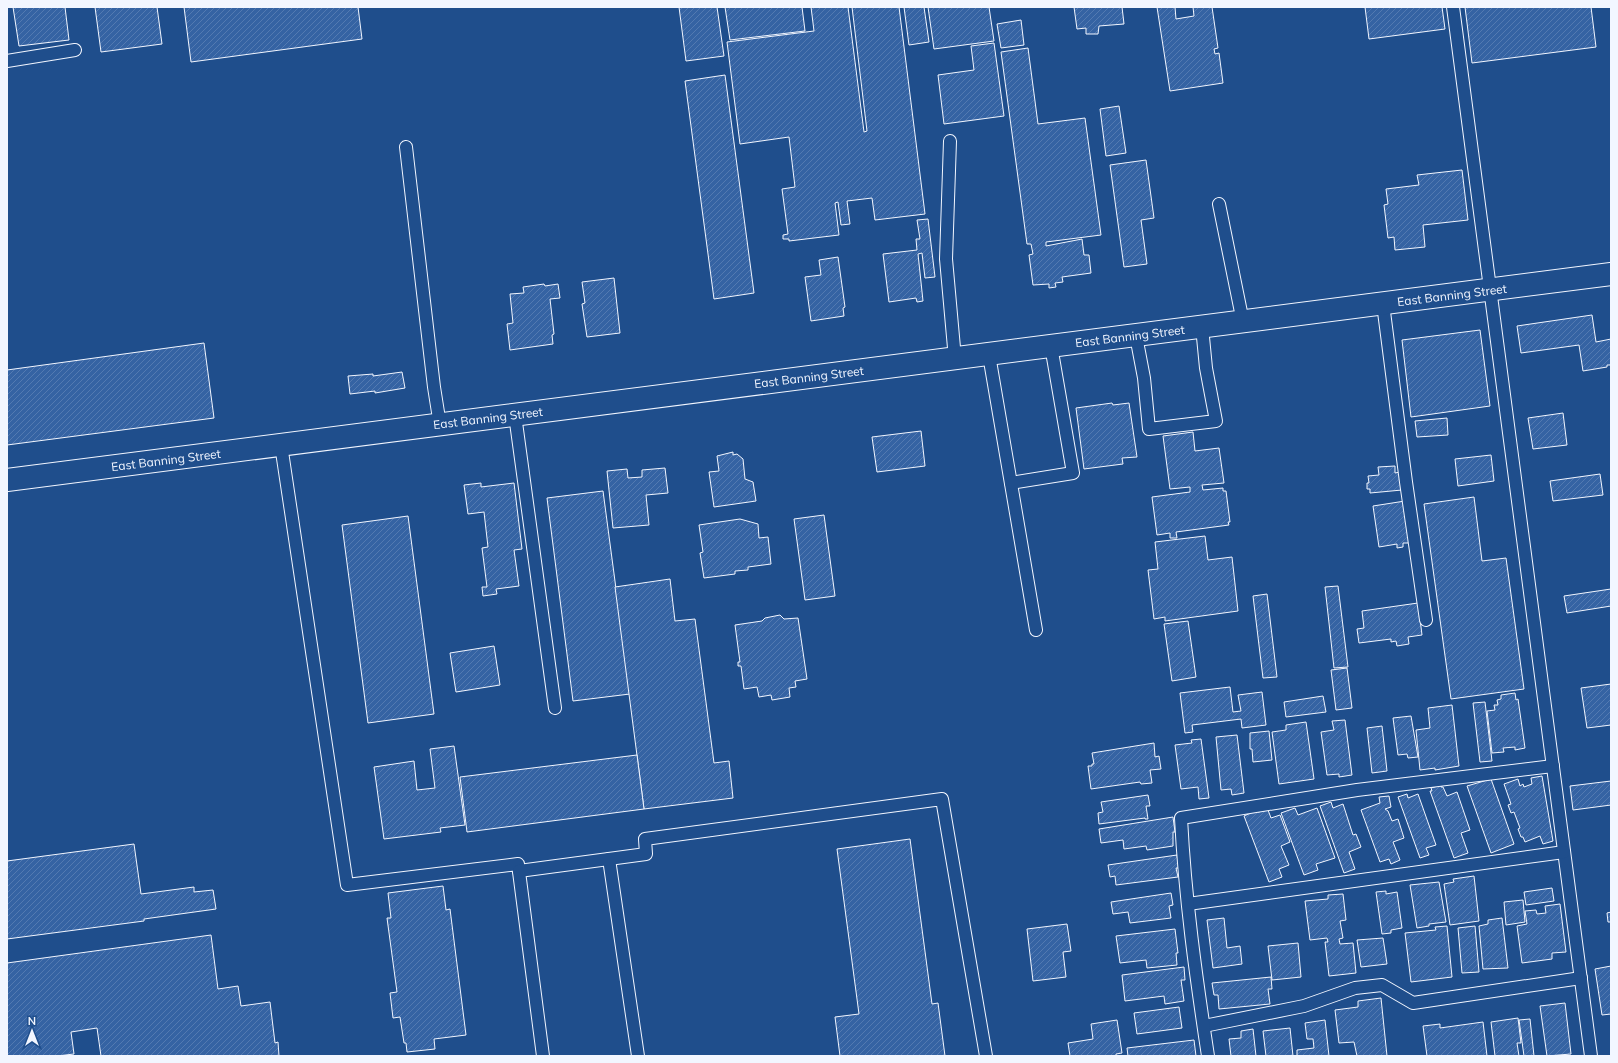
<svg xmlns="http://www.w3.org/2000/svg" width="1618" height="1063" font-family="Mulish,sans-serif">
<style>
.building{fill:url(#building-hatch);stroke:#f2f6ff}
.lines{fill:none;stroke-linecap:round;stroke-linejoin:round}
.lane-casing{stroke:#f2f6ff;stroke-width:14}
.street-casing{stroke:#f2f6ff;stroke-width:24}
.lane{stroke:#1f4e8c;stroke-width:12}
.street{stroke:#1f4e8c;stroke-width:22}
.labels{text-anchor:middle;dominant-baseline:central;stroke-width:3;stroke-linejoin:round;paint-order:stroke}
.street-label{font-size:12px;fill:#f2f6ff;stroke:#1f4e8c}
</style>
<defs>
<pattern id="building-hatch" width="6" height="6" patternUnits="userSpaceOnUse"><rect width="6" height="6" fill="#3563a3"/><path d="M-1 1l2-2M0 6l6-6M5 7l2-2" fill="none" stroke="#537ab1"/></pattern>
</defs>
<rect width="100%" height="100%" fill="#1f4e8c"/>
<g class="building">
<path d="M13,7H65L69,40L19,46Z"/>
<path d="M95,7H157L162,44L101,52Z"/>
<path d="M184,7H358L362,39L191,62Z"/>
<path d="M679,7H717L724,56L686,61Z"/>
<path d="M725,7H802L805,31L730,40Z"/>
<path d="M811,7H848L864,132L867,131L852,7H899L925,214L875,220L872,198L847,201L850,224L841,225L838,202L835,203L839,235L789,241V239H783V235L788,234L782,189L795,187L789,137L740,144L727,42L814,31Z"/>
<path d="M904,7H924L929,42L909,45Z"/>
<path d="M928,7H989L994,41L934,49Z"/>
<path d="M1074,7H1122L1124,24L1099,26L1098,34H1086V28L1077,29Z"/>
<path d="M1157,7H1175L1176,19L1194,16L1193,7H1212L1218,48L1214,49L1215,54L1219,53L1223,83L1170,91Z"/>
<path d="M1365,7H1442L1445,29L1369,39Z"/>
<path d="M1465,7H1591L1596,47L1472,63Z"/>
<path d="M1021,20L1024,45L1001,48L997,24Z"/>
<path d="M994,43L1004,116L944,124L938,75L974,70L971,46Z"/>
<path d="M1028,48L1038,124L1085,118L1101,235L1046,242V246L1082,239L1084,255H1089L1091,273L1062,277L1063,282L1055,283L1056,287L1049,288V284L1033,285L1029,255L1033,254L1031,244H1027L1001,52Z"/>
<path d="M725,75L754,293L714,299L685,81Z"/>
<path d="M1119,106L1126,153L1106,156L1100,109Z"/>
<path d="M1146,160L1154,218L1141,220L1147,264L1124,267L1110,165Z"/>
<path d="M1462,170L1468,220L1423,225L1425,247L1395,250L1394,237L1388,238L1384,205L1388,204L1386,189L1419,185L1417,175Z"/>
<path d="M928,219L935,277L925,278L922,253L918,254L923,301L917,302L916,298L889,302L883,254L917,250L916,239H920L917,220Z"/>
<path d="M838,257L845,307L843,308L844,316L811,321L805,277L821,275L819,260Z"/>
<path d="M614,278L620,333L587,337L582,304L585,303L582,282Z"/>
<path d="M544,284L545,286L558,284L560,298L550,299L554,334L552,335L553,344L510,350L507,324L513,323L510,294L524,293L523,287Z"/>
<path d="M1592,315L1596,342L1611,339V365H1607V367L1583,371L1579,345L1521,353L1517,326Z"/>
<path d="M1480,330L1490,406L1411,417L1402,340Z"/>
<path d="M204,343L214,418L7,445V370Z"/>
<path d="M402,372L405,388L375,393V391L350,394L348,376L373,374V376Z"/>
<path d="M1112,403L1113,405L1129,403L1137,457L1122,458L1123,464L1084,469L1076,408Z"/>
<path d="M1563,413L1567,445L1533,449L1528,418Z"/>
<path d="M1447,418L1448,435L1417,437L1415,421Z"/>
<path d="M921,431L925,466L877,472L872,437Z"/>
<path d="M1193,432L1195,451L1219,448L1224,483L1202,485L1203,490L1223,488V491H1226L1230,522H1228L1229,525L1176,532L1177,538H1170V533L1157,535L1152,497L1190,492V487L1170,489L1163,436Z"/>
<path d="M733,452V455L737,454L743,459L745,479L753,482L756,501L714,507L709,472L719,471L717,456Z"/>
<path d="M1491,455L1494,481L1458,486L1455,459Z"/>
<path d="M1395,466V473L1400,472L1402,490L1370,493V489H1367V483H1369L1368,476L1379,475L1378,467Z"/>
<path d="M665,468L668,493L646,495L649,525L613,528L607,471L627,469L628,478L642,477V470Z"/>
<path d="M1600,474L1603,495L1553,501L1550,481Z"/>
<path d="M481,483V487L514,483L522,549L514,550L519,586L496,589L497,594L483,596L482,587H487L482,548L488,547L484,512L468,514L464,485Z"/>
<path d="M603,491L630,694L573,701L547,498Z"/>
<path d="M1474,497L1482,561L1506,558L1524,689L1451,699L1424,504Z"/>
<path d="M1405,501L1411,543H1403V547L1397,548V544L1379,547L1373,506Z"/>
<path d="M824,515L835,596L805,600L794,519Z"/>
<path d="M408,516L434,714L368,723L342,525Z"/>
<path d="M740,519L758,524L759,538L768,537L771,564L748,567V570L735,571V574L704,578L700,553L703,552L699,525Z"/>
<path d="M1205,536L1208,560L1232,557L1238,611L1165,621V617L1154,619L1148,570L1158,569L1155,542Z"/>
<path d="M670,579L675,621L695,619L714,763L729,761L733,798L644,809L615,587Z"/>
<path d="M1338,586L1348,667L1334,668L1325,587Z"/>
<path d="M1611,589V606L1567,613L1564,596Z"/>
<path d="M1267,594L1277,677L1263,678L1253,596Z"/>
<path d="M1418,603L1422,635L1408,637L1409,644L1397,646L1396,641L1391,642V639L1359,643L1357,629L1364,628L1362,611Z"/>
<path d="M780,615L784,619L798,618L807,679L795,681L796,687L789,688L790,697L772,700L771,695L759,697L757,687L744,689L741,666H738V662H740L735,625L762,621L765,618Z"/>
<path d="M1188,621L1196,677L1172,681L1164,624Z"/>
<path d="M494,646L500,685L456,692L450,653Z"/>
<path d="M1347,668L1352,708L1336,710L1331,670Z"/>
<path d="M1611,684V725L1587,728L1581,688Z"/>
<path d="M1230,687L1233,712L1241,711L1238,695L1262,692L1266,725L1242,728L1241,719L1192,725L1193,732L1185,733L1180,693Z"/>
<path d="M1515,693L1516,700L1518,699L1525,748L1515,750V747L1503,748L1504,752L1492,753L1487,711L1495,710L1494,705H1498L1497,700L1501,699V695Z"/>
<path d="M1323,696L1326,712L1286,717L1284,702Z"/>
<path d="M1485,702L1492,761L1480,762L1473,703Z"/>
<path d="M1452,705L1459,766L1435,770V768L1420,770L1416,730L1430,728L1428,708Z"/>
<path d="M1411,716L1418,757L1408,758L1407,754L1398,755L1393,718Z"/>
<path d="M1345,720L1352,775L1339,777V774L1327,775L1321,732L1334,730L1332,721Z"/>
<path d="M1306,722L1314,779L1279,784L1272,732L1286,730V725Z"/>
<path d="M1382,726L1387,771L1372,773L1367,728Z"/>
<path d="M1269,731L1272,760L1253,762L1252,749H1250V733Z"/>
<path d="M1237,735L1244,793L1232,795L1231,789L1221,790L1216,737Z"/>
<path d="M1201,739L1209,798L1199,799L1198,787L1181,789L1175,745L1192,743L1191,740Z"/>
<path d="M1154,743L1155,757L1159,756L1161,769L1150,770L1152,783L1141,784L1140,782L1091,789L1088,766H1092V764H1094L1092,753Z"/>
<path d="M454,746L465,825L440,828L441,832L384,839L374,767L414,761L417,790L435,788L430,749Z"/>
<path d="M637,755L644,809L467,832L460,777Z"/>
<path d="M1542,776L1553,841L1543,844L1540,836L1525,842L1523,837H1521L1518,829L1520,828L1514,812L1511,813L1508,805L1511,804L1504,784L1518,779L1520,786L1523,784L1524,787L1532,784L1531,778Z"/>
<path d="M1491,779L1514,844L1491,853L1467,786Z"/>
<path d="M1611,781V805L1573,810L1570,786Z"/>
<path d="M1441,785V787H1443L1447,796L1457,792L1470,830L1461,833L1468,853L1454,858L1430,791H1432L1431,788Z"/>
<path d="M1407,794L1408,798L1418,794L1436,845L1426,848L1429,855L1420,858L1398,797Z"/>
<path d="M1148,795L1150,806H1146L1148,819H1145V818L1099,824L1098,813L1103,812L1101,802Z"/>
<path d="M1389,796L1391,807L1385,809L1388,811L1392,821L1398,819L1404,838L1393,842L1400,860L1391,864L1389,859L1380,862L1361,810L1380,803L1379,797Z"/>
<path d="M1331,802L1333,808L1343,804L1353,835L1356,834L1361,847L1349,852L1355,869L1344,873L1320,806Z"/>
<path d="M1295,808L1298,815L1317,808L1335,858L1316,864L1318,870L1304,875L1281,813Z"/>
<path d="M1257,810L1258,812L1268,810L1271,818L1280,815L1290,842L1281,846L1289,865L1279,869L1282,877L1269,882L1244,816Z"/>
<path d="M1173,817L1175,832H1173V846L1147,850L1146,846L1124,849L1123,840L1101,843L1099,829Z"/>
<path d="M910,839L932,1004L938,1003L945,1056H840L835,1017L859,1014L837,849Z"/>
<path d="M134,844L141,894L194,887V892L213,890L216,909L144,919V921L7,939V861Z"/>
<path d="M1177,855L1179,868H1176L1178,877L1116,885L1115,876L1110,877L1108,865Z"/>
<path d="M1474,876L1479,921L1450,925L1444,884L1454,882L1453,879Z"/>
<path d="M1439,882L1446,922L1429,924V926L1417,928L1410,885Z"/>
<path d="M443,886L446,910L450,909L466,1035L434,1039L435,1049L407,1052L406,1043H404L400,1017L393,1018L390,993L397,992L387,918H391L388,893Z"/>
<path d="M1552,888L1554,901L1526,905L1524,892Z"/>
<path d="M1386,891V894L1397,892L1402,928L1391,930V933L1382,934L1376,892Z"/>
<path d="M1171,893L1173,905L1169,906L1171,918L1130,923L1128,912L1113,914L1111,902Z"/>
<path d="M1343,894L1346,920L1340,921L1343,938L1339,939L1340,944L1353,943L1356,973L1329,976L1325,942H1328L1327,938L1310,940L1305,901L1328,899V895Z"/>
<path d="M1523,900L1525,922L1506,925L1504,902Z"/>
<path d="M1560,904L1566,952L1552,953V959L1522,963L1517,926L1527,924L1525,911L1536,910L1537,914L1546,913L1545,906Z"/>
<path d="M1611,912V922H1608L1607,913Z"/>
<path d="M1224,918L1227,948L1240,946L1242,964L1213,968L1207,920Z"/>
<path d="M1502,918L1508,968L1483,969L1479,926L1488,924V920Z"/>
<path d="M1067,924L1071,951L1063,952L1066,977L1033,981L1027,929Z"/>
<path d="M1447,926L1452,977L1411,982L1405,933L1436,930L1435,927Z"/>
<path d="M1475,926L1479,972L1462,973L1458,928Z"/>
<path d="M1175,929L1178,953H1176L1177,965L1147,968L1146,960L1120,963L1116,936Z"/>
<path d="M211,935L218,989L238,986L241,1006L270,1002L275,1043L278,1042L279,1056H101L97,1028L71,1032L74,1054L57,1056H7V963Z"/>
<path d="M1383,938L1387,964L1361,967L1357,940Z"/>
<path d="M1298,943L1301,977L1272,980L1268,946Z"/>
<path d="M1611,966V1014L1602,1015L1595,969Z"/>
<path d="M1184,967L1185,980H1181L1184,1001L1165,1004L1164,996L1125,1001L1122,975Z"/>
<path d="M1271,977L1272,989H1268L1270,1004L1219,1009L1218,995H1214L1212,983Z"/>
<path d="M1381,998L1387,1056H1357L1354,1042L1339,1043L1335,1010L1358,1007V1001Z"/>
<path d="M1565,1003L1571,1054L1547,1056L1540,1006Z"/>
<path d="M1179,1007L1182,1028L1137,1034L1134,1013Z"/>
<path d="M1518,1018L1521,1043H1517L1519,1056H1495L1491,1022Z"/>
<path d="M1530,1019L1534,1056H1524L1519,1020Z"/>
<path d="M1117,1020L1122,1053L1116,1054V1056H1070L1068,1043L1093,1039L1091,1024Z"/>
<path d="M1325,1020L1329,1056H1297V1050L1314,1048L1313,1039H1307L1305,1023Z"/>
<path d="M1483,1022L1487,1056H1427L1423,1026L1440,1024V1028Z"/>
<path d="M1290,1028L1293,1056H1266L1263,1031Z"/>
<path d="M1253,1029L1256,1056H1231L1229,1039L1241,1038V1031Z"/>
<path d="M1194,1040L1196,1056H1128L1127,1048Z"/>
</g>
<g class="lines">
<g class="lane-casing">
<g id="lane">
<path d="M1453,7L1591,1056"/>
<path d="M7,61L75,50"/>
<path d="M950,141L946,259L955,359"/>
<path d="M406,147L434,387L440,425"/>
<path d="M1219,204L1243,322"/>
<path d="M1383,304L1406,482L1426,620"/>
<path d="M1136,336L1144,378L1149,429L1216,421L1206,368L1202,327"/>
<path d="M989,355L1036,630"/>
<path d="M515,415L555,708"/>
<path d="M281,445L347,885L518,864L543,1056"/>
<path d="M1011,483L1073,473L1051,346"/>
<path d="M609,859L638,1056"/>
<path d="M519,871L646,854L645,839L942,799L986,1056"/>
<path d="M1188,904L1564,852"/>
<path d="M1204,1026L1304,1006L1355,988L1382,985L1413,1003L1581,978"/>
<path d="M1208,1056C1196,977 1185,898 1181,818L1357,790L1553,766"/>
</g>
</g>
<g class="street-casing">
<path id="street" d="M7,480L1611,274"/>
</g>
<use href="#lane" class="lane"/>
<use href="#street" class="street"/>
</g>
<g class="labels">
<g class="street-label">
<text transform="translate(1452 295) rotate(-7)">East Banning Street</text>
<text transform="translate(1130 336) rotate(-7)">East Banning Street</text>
<text transform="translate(809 377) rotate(-7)">East Banning Street</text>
<text transform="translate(488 418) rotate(-7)">East Banning Street</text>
<text transform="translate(166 460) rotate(-7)">East Banning Street</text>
</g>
</g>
<rect width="1618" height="1063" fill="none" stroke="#f2f6ff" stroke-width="16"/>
<g transform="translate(32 1031)" stroke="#1f4e8c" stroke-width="3" paint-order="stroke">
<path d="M0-3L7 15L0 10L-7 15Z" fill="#f2f6ff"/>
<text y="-6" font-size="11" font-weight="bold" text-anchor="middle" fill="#f2f6ff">N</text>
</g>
</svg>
